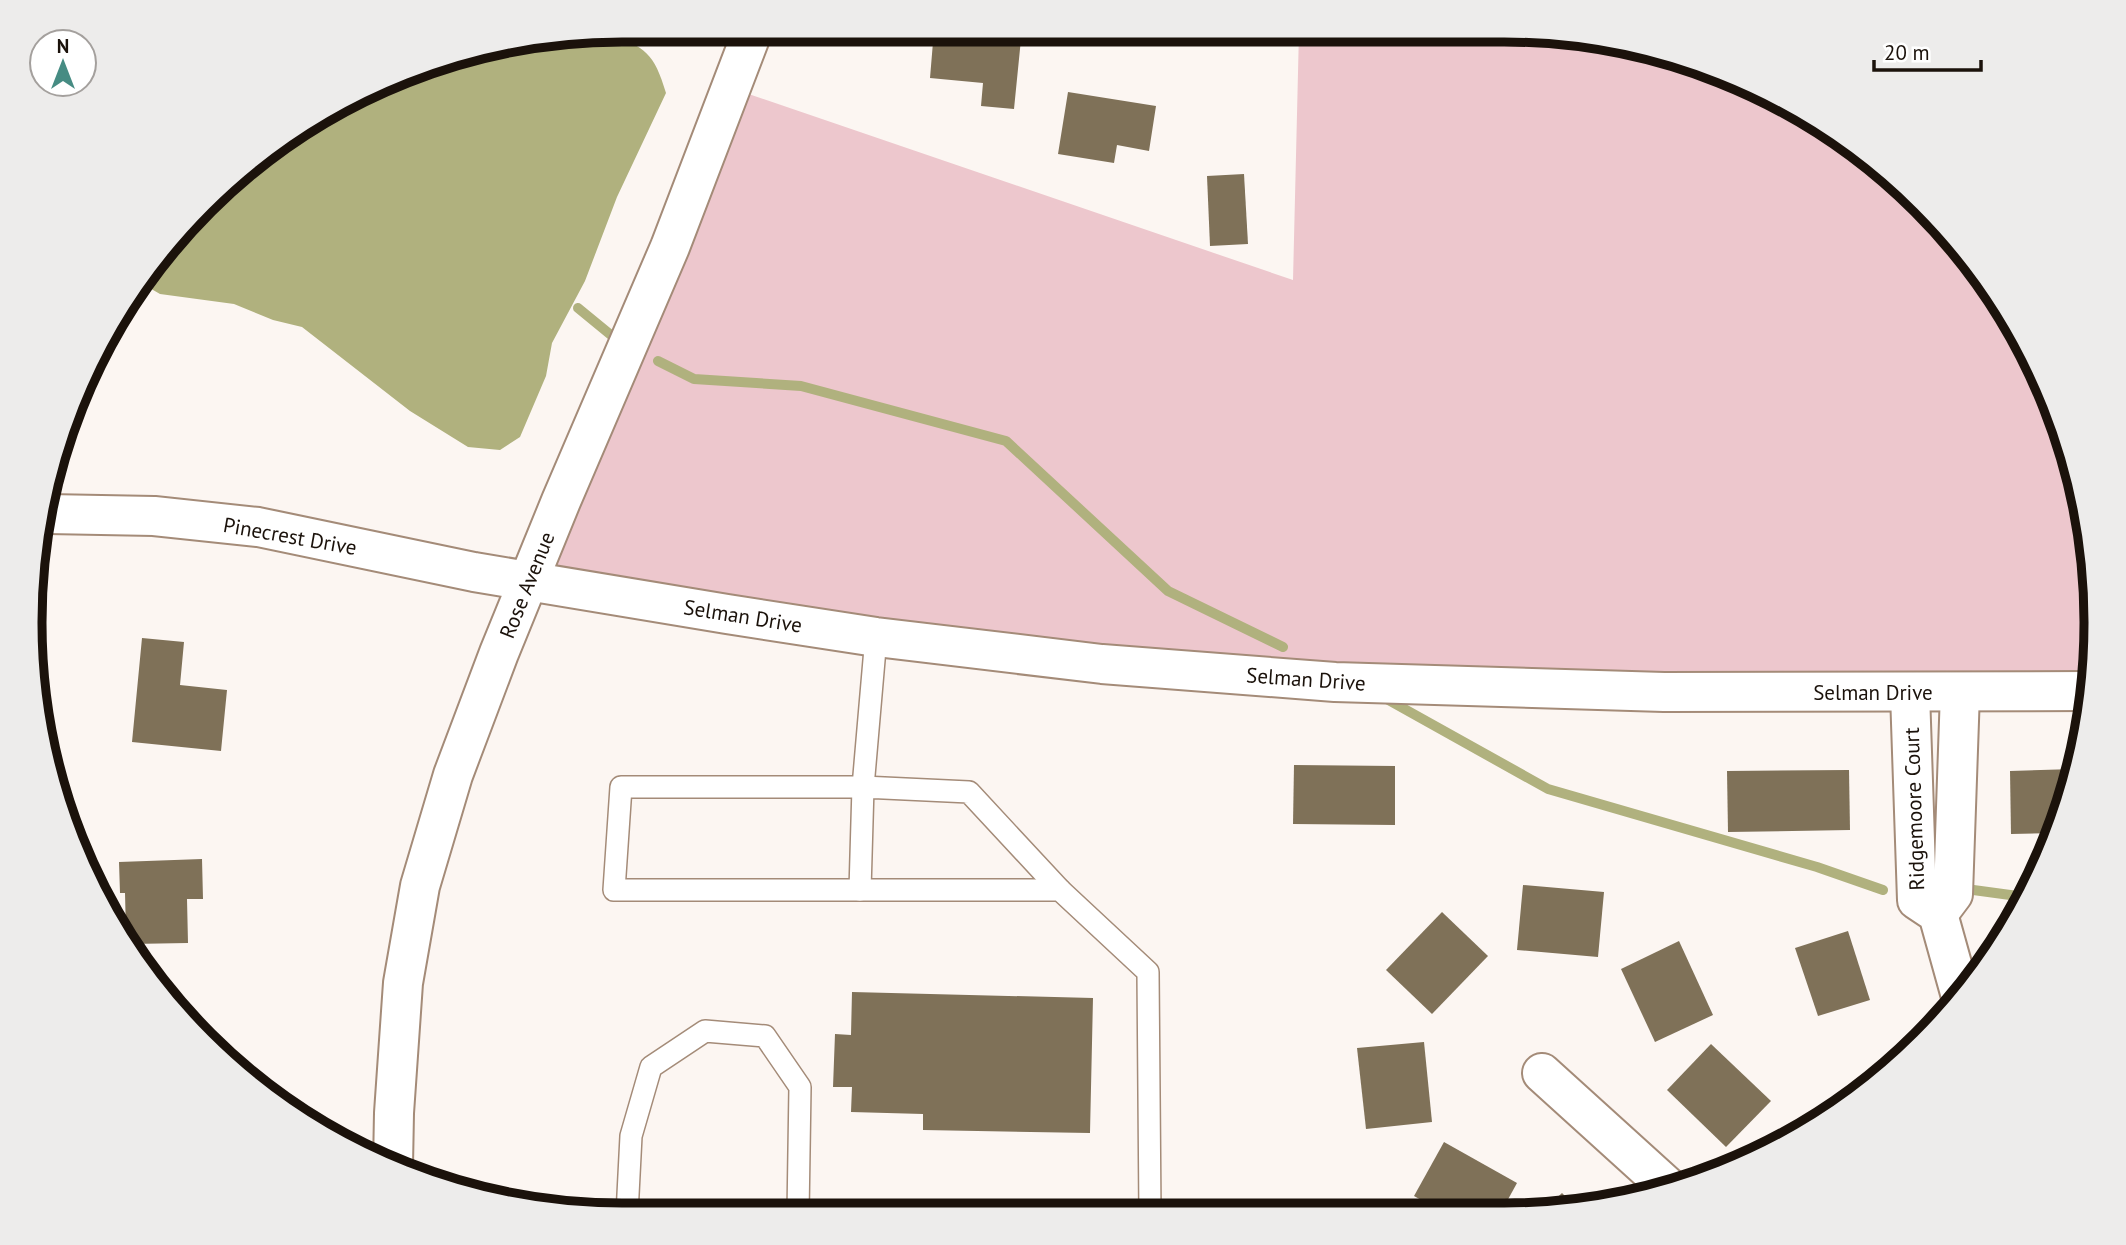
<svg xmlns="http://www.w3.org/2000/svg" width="2126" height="1245" font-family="'PT Sans',sans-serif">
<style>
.green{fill:#edc7cd}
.water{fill:#b0b17e}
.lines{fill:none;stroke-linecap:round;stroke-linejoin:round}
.stream{stroke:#b0b17e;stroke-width:10}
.building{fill:#7f7158}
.lane-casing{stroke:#a48b78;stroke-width:24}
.street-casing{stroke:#a48b78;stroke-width:42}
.secondary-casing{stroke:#a48b78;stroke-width:42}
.lane{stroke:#fff;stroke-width:21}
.street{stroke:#fff;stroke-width:38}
.secondary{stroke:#fff;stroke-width:38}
.labels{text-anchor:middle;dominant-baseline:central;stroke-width:7;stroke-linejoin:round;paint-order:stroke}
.street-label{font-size:21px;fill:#1b120b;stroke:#fff}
.rim{fill:none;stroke:#1b120b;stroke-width:9}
</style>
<rect width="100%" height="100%" fill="#fcf6f2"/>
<path class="green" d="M1299,31H1543L1694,61L1833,130L1923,204L1997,294L2051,396L2085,507L2096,623L2089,691L1335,682L530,581L731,88L1293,280Z"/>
<path class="water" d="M607,32C646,48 654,53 666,93L617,197L585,281L552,343L546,376L520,437L500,450L468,447L410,411L302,327L273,320L234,304L160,294L141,283L152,262L262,152L432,61Z"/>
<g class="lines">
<g class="stream">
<path d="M578,308L617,340"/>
<path d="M658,361L694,379L801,386L1006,441L1168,591L1283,647"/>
<path d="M1383,697L1548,789L1817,867L1883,890"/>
<path d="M1966,889L2025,897"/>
</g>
</g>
<g class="building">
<path d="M934,30H978V34L1021,39L1014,109L981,106L983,83L930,78Z"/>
<path d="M1068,92L1156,106L1149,151L1117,145L1114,163L1058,154Z"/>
<path d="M1244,174L1248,244L1210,246L1207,176Z"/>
<path d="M142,638L184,642L180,685L227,690L221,751L132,742Z"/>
<path d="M1294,765L1395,766V825L1293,824Z"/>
<path d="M2075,769L2056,833L2011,834L2010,771Z"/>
<path d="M1849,770L1850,830L1728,832L1727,771Z"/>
<path d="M202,859L203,899H187L188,943L131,944L126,934L125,893H120L119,862Z"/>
<path d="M1523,885L1604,892L1598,957L1517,950Z"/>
<path d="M1442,912L1488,956L1432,1014L1386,970Z"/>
<path d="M1848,931L1870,1000L1818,1016L1795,948Z"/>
<path d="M1679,941L1713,1015L1655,1042L1621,969Z"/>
<path d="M852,992L1093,998L1090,1133L923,1130V1114L851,1112L852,1087H833L835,1034L851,1035Z"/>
<path d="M1424,1042L1432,1122L1366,1129L1357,1048Z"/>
<path d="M1711,1044L1771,1101L1726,1147L1667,1090Z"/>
<path d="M220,1047H231V1057Z"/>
<path d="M1444,1142L1517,1183L1500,1214H1446L1414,1196Z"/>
<path d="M1562,1193L1576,1207L1540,1214Z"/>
</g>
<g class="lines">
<g class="lane-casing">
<g id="lane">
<path d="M876,637L863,787H621L614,890H1060L1148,972L1150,1214"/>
<path d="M860,890L863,787L969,792L1060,890"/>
<path d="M627,1214L631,1136L651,1067L705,1031L765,1036L800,1087L798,1214"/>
</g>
</g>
<g class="street-casing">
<g id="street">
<path d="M48,514L154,516L258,527L474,572L727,614L876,637L1102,664L1335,682L1664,692L2089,691"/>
<path d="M1910,693L1917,900L1938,914L1960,993"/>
<path d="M1938,914L1953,894L1960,692"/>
<path d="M1542,1073L1670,1189"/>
</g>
</g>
<g class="secondary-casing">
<path id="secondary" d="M393,1165L394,1113L403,983L420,886L453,775L499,653L561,501L670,247L753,30"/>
</g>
<use href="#lane" class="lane"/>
<use href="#street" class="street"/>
<use href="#secondary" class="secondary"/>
</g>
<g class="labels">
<g class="street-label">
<text transform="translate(290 536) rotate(10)">Pinecrest Drive</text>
<text transform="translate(527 585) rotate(-68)">Rose Avenue</text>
<text transform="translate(743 616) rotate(9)">Selman Drive</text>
<text transform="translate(1306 679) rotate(4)">Selman Drive</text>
<text x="1873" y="692">Selman Drive</text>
<text transform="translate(1914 809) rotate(-92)">Ridgemoore Court</text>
</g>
</g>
<path d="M0 0H2126V1245H0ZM622 42H1504A580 580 0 0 1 2084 622V623A580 580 0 0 1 1504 1203H622A580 580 0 0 1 42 623V622A580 580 0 0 1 622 42Z" fill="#edeceb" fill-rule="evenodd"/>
<path class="rim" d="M622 42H1504A580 580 0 0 1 2084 622V623A580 580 0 0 1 1504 1203H622A580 580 0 0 1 42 623V622A580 580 0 0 1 622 42Z"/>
<g transform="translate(63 63)"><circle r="33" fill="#ffffff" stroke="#a4a09d" stroke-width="2"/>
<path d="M0-5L12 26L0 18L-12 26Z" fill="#468c83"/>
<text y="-10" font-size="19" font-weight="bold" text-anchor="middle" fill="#1b120b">N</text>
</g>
<path d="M1874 60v10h107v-10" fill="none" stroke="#1b120b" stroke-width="3.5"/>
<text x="1884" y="60" font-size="21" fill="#1b120b" stroke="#ffffff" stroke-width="5" paint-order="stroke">20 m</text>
</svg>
